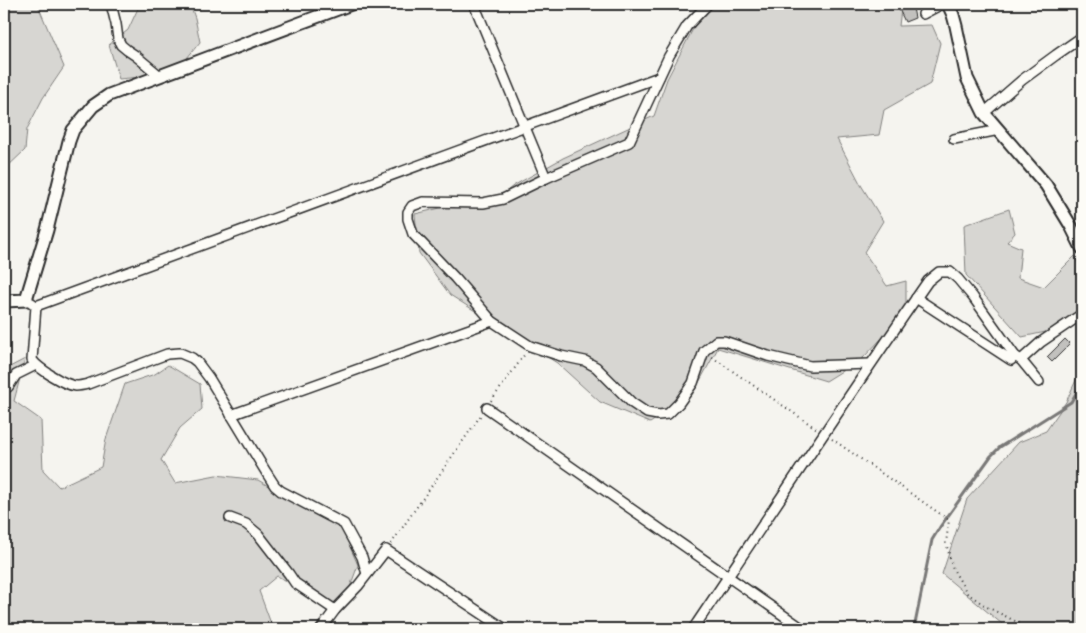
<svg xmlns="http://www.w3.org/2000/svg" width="1086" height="633" font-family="Mali,sans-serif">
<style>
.green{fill:#d7d6d2;stroke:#81807e}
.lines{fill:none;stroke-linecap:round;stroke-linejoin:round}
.stream{stroke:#797877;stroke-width:3}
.building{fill:#c2c1be;stroke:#2b2b2b}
.minor-casing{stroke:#2b2b2b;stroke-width:12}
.tertiary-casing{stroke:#2b2b2b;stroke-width:15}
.path{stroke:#2b2b2b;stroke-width:2;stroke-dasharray:1 4;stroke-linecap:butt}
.minor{stroke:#fdfcf7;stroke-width:9}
.tertiary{stroke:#fdfcf7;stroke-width:11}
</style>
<rect width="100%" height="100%" fill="#f5f4ef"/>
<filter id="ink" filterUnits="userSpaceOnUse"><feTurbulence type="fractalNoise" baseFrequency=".02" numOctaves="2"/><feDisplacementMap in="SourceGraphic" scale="10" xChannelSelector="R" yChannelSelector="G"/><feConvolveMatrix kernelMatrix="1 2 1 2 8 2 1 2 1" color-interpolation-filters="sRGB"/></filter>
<g filter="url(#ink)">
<g class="green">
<path d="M4,4H45L39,8L64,67L43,98L27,129L25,150L4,170Z"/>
<path d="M140,4H190L195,18L200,42L174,74L119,79L109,45L128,30Z"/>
<path d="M706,4H904L901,9L899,26L932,25L940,43L930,84L884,110L879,135L837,139L861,185L883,221L864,252L887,286L906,281V313L863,358L826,381L718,348L692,395L650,423L600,402L557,363L450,295L419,253L415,214L457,204H491L513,186L563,158L654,116L667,79Z"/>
<path d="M1009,209L1015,233L1007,242L1021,248L1018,278L1044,287L1075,256L1082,275V314L1074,326L1022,337L966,275L964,225Z"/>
<path d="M25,359L14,401L41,420L43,470L59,487L101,467L106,439L125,384L155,374L168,365L200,384L202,409L180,428L161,460L175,483L216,475L258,480L342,529L358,565L350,587L333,604L277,576L259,591L273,629H4V370Z"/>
<path d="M1082,367V629H1008L942,574L967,499L1019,442L1046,431L1066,402Z"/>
</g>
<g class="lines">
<path class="stream" d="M914,629L932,540L940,527L991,456L1000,447L1071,402L1082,383"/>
</g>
<g class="building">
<path d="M910,5L911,9L913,8L915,18L905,22L899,9Z"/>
<path d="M1065,339L1070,344L1052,362L1047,357Z"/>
</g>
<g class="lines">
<g class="minor-casing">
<g id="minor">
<path d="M111,4L116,24L118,39L121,45L127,50L136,56L160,76"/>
<path d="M474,4L546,178"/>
<path d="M708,4L687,26L669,56L629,142L546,178L503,199L483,203L423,202L412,206L408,212V219L413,234L455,278L492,321L530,346L561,356L585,361L596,367L632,403L647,413L658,415L668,414L679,403L693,383L704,351L716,341H724L768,356L810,366L870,364"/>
<path d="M923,14L942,4"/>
<path d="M984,113L1022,80L1056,55L1082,37"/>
<path d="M954,139L999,130"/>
<path d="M916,298L1011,360L1015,356"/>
<path d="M32,303L36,306L32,360C39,369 64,385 76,386C80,386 84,385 88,384L167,354L180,353L192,358L197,362L209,378L266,472L275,486L281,491L344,524L362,557L367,574"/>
<path d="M36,306L659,77"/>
<path d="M1021,360L1039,382"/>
<path d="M4,388L8,387L16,375L36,365"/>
<path d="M487,408L803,629"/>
<path d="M231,415L492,321"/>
<path d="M230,518L246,524L258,534L289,574L295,583L335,610"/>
<path d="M321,629L335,610L358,586L386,550L505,629"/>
<path d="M693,629C771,513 848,396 928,281L939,272H950L958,279L973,297L1015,356L1021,360L1041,342L1082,314"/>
</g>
</g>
<g class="tertiary-casing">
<g id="tertiary">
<path d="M948,4L953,15L956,26L967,78L984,113L1046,185L1071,226L1082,248"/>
<path d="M4,301L27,300V296L47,230L69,141L73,130L93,106L109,95L351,4"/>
</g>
</g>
<g class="path">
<path d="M712,357L817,429"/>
<path d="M491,401L525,354"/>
<path d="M832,439L949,520L946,543L953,569L967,593L987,607L1021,624L1026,629"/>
<path d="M391,544L481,415"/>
</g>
<use href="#minor" class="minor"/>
<use href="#tertiary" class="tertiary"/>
</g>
</g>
<rect width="1086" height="633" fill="none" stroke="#fdfcf7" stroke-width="20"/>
<rect x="10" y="10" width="1066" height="613" fill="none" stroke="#2b2b2b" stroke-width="2" filter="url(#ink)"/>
</svg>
